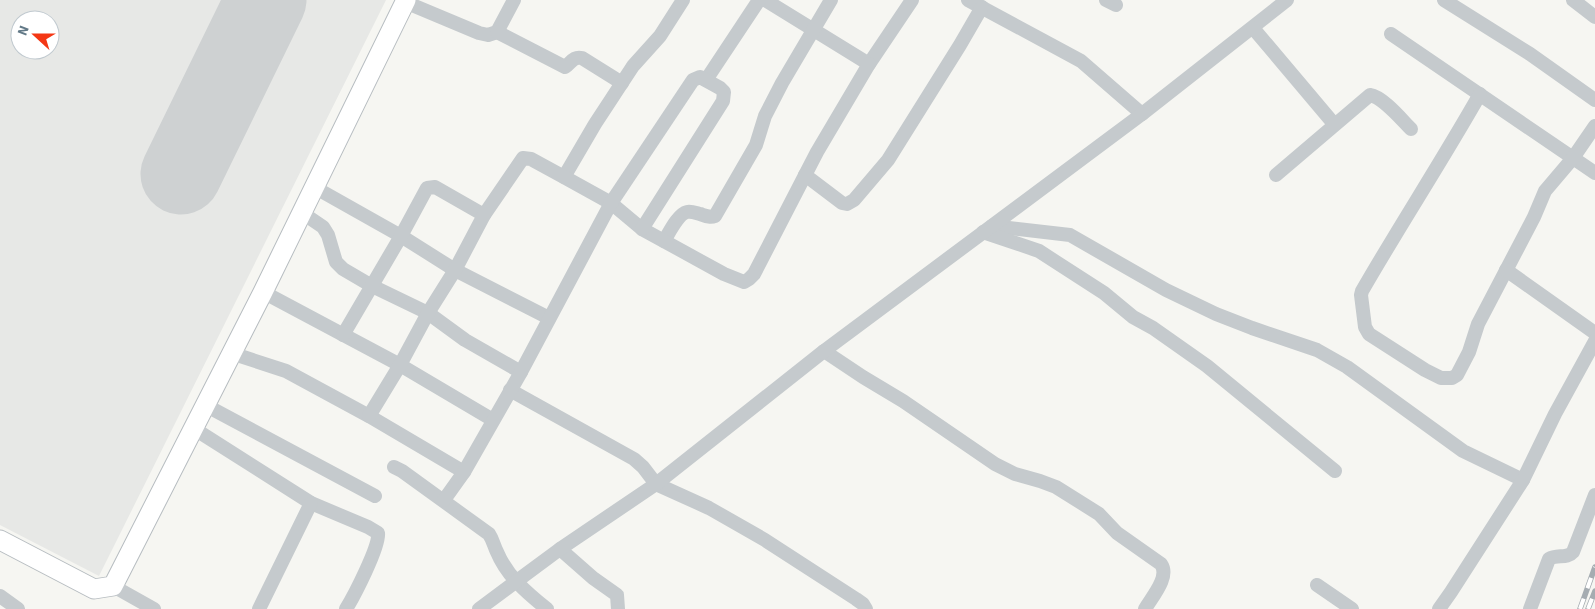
<svg xmlns="http://www.w3.org/2000/svg" width="1595" height="609" font-family="'Source Sans 3',sans-serif">
<style>
.built{fill:#e7e8e6;fill-rule:evenodd}
.lines{fill:none;stroke-linecap:round;stroke-linejoin:round}
.runway{stroke:#ced1d2;stroke-width:81}
.secondary-casing{stroke:#b7bdc1;stroke-width:21}
.street{stroke:#c5cacd;stroke-width:14}
.secondary{stroke:#fff;stroke-width:19}
.rail-casing{stroke:#a5acb1;stroke-width:5.5}
.rail{stroke:#fff;stroke-width:4;stroke-dasharray:11;stroke-linecap:butt}
</style>
<rect width="100%" height="100%" fill="#f6f6f2"/>
<path class="built" d="M0,0H386L99,576L0,525ZM20,20H50V50H20Z"/>
<g class="lines">
<path class="runway" d="M181,174L266,0"/>
<g class="secondary-casing">
<path id="secondary" d="M0,540L94,589L113,586L263,292L406,0"/>
</g>
<g class="street">
<path d="M765,0L869,64L912,0"/>
<path d="M968,0L1081,61L1142,114L1287,0"/>
<path d="M1106,0L1116,5"/>
<path d="M1444,0L1530,54L1595,100"/>
<path d="M1573,0L1595,17"/>
<path d="M405,2L479,33L488,35L497,32L514,0"/>
<path d="M1253,28L1334,124"/>
<path d="M497,32L565,67C571,63 573,56 582,58L622,83"/>
<path d="M1391,34L1595,173"/>
<path d="M706,80L759,0"/>
<path d="M1480,94C1442,161 1400,225 1362,291L1361,295L1365,327L1369,334L1425,370L1441,378H1452L1457,375L1469,352L1478,324L1534,217L1545,191L1573,158L1595,126"/>
<path d="M805,175L842,203L847,204L854,200L888,160L960,45L982,7"/>
<path d="M1276,175L1370,95C1383,97 1401,119 1411,129"/>
<path d="M564,177L595,124L633,66L660,36L683,0"/>
<path d="M314,187L401,236L455,270L549,318"/>
<path d="M301,212L323,227L328,235L336,262L343,269L372,286L428,313L465,340L521,372"/>
<path d="M992,226L1070,235L1166,290L1216,314L1252,328L1317,350L1347,367L1463,451L1523,480"/>
<path d="M983,232L1039,251L1104,293L1133,317L1153,328L1207,366L1335,471"/>
<path d="M664,241C669,233 678,214 687,212C691,211 696,213 700,214C706,216 710,218 715,216L756,145L765,116L782,83L831,0"/>
<path d="M1506,270L1595,333"/>
<path d="M263,292L400,365L493,420"/>
<path d="M343,335L401,236L427,188L435,187L484,215"/>
<path d="M824,351L863,377L903,401L995,464L1015,474L1040,481L1056,487L1099,514L1117,533L1161,564C1170,577 1152,597 1145,609"/>
<path d="M231,353L286,371L369,416L464,472"/>
<path d="M510,390L634,459L643,467L656,484L709,508L765,540L856,599L863,604L866,609"/>
<path d="M205,405L375,496"/>
<path d="M369,416L400,365L428,313L455,270L484,215L523,158L531,159L564,177L611,203L642,229L724,274L744,282L749,279L754,274L817,152L869,64"/>
<path d="M193,428L311,503L368,527L378,533C380,546 354,596 346,609"/>
<path d="M394,467L402,471L489,534C493,540 494,546 497,552C507,576 527,593 547,609"/>
<path d="M444,500L464,472L521,372L611,203L693,80L700,77L720,88L724,92L723,101L642,229"/>
<path d="M560,549L593,578L617,595L618,609"/>
<path d="M1317,585L1352,609"/>
<path d="M113,586L154,609"/>
<path d="M0,596L18,609"/>
<path d="M259,609L311,503"/>
<path d="M479,609L560,549L656,484L824,351L1142,114"/>
<path d="M1439,609L1451,592L1523,480L1555,414L1595,341"/>
<path d="M1530,609L1549,559C1557,554 1567,559 1573,552L1595,495"/>
</g>
<use href="#secondary" class="secondary"/>
<g class="rail-casing">
<g id="rail">
<path d="M1580,609L1595,567"/>
<path d="M1588,609L1595,591"/>
</g>
</g>
<use href="#rail" class="rail"/>
</g>
<g transform="translate(35 35) rotate(291)"><circle r="24" fill="#ffffff" stroke="#c0c9cf"/>
<path d="M0-4L9 19L0 12L-9 19Z" fill="#f43714"/>
<text y="-8" font-size="14" font-weight="bold" text-anchor="middle" fill="#627987">N</text>
</g>
</svg>
